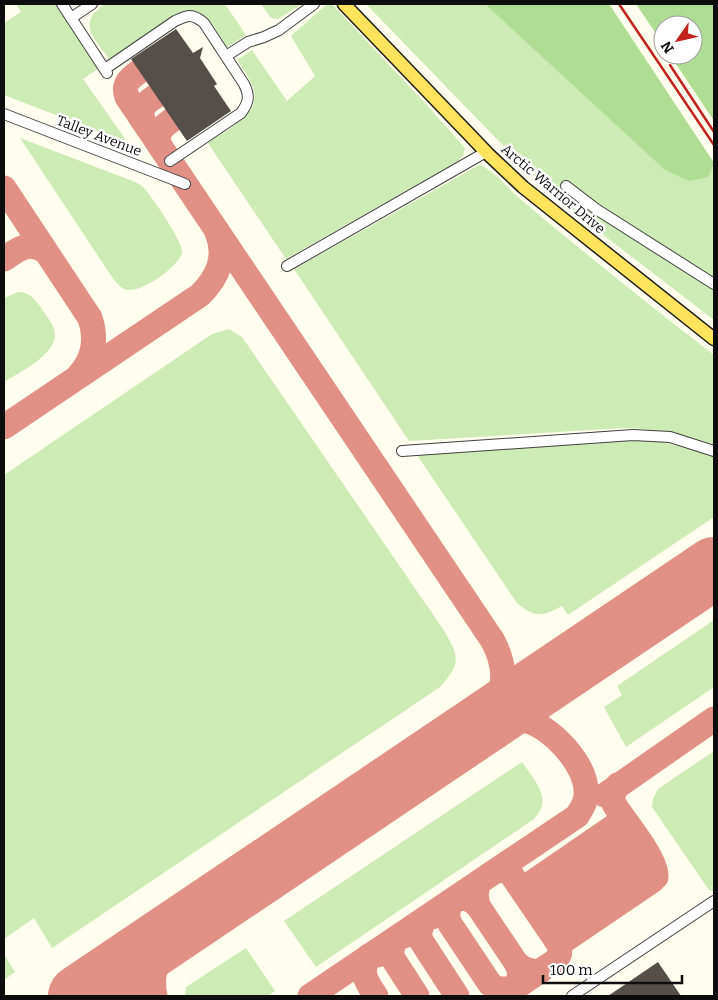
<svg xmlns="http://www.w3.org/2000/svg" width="718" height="1000" font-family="Bitter,serif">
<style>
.green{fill:#cdebb4}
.forest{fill:#afdd93}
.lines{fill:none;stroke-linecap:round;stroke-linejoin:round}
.taxiway{stroke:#e19086;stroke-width:25}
.runway{stroke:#e19086;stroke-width:62}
.building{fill:#564f49}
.minor-casing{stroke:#404040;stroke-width:12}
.major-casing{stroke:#1e1e1e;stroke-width:15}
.minor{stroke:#fff;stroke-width:10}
.major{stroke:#ffe35d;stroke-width:12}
.rail{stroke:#c3231e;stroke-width:2.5}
.labels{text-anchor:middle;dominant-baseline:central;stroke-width:5;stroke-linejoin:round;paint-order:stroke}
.street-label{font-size:14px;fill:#0d0d0d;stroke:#fff}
</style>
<rect width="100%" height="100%" fill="#fffded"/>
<g class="green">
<path d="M16,4H56L99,68L83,79L128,143L4,95V23L21,12Z"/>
<path d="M105,4H225L246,35L227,47C214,27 209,10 181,12L109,59C94,37 76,23 105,4Z"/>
<path d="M261,4H302L278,19L271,18Z"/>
<path d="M327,4H332L424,102L465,148L463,156L458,161L286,259L208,143C223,132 261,114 254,91C251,80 244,70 237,60L252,50L287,101L315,76L291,36Z"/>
<path d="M366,4H609L714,163V320L550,194Z"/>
<path d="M20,138L130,180C135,182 140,184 144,188C152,197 184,243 182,253C178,267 145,290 130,290C122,290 119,285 114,280Z"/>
<path d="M479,165C490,167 509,189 519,198C583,252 648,304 714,355V444C683,435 657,429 625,428L409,441L294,269Z"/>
<path d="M18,292C31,292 35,300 42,309C46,316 52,322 54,329C62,352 20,372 4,382V298Z"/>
<path d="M229,329L242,337L443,629C458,655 463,662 440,687L52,948L34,918L4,939V475L212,334Z"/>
<path d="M632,439L662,442L714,456V517L568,615L562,606C542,617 535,618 517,603L417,455Z"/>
<path d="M714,620V687L626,747L604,707L622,695L617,686Z"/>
<path d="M714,751V891L709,890L652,807L653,799L658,789Z"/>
<path d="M522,762C530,774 548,793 541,809C539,813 536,816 534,819L316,967L284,921Z"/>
<path d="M246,948L275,991L268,996H185L186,987Z"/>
<path d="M4,954L15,972L4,980Z"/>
</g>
<g class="forest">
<path d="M485,4H609L714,163L708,177L689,181L665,170Z"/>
<path d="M636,4H714V121L670,55H693V25H663V44Z"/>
</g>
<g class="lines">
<g class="taxiway">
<path d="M140,71C130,78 122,84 127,97L493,641C512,678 502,701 475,729"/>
<path d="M143,121C140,107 145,103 156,96"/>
<path d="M160,146C155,133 162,127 172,120"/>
<path d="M4,188L90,318C97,338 94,359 79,375"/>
<path d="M4,259C18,249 30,240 46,252"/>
<path d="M4,427L200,295C218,277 227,257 217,232"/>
<path d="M689,585L714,578"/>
<path d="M605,795L714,719"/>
<path d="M492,873L502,869L511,874L558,943C561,950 561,955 555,961L503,996"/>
<path d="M519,885L527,886L616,825L620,821L622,816"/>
<path d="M477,890L476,896L478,906L517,964L525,969L532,971"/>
<path d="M531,903L539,904L625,845L629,837L627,824"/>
<path d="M478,906C470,898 464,897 453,900C448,908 446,915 450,924L490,984L498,989H513C520,981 521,973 517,964"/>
<path d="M432,917L426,918C421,925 419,931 420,939L457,996"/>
<path d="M545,923L554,921L638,863L642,856L639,842"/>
<path d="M404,936L397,938C393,944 391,950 392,957L417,996"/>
<path d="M556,940H565L652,881L656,877C657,858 624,821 614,804L612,795L618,785"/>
<path d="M84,996C102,989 120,988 138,996"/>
<path d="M155,996C149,968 162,949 179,929"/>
<path d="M310,996L577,816C582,808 587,801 586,791C586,765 552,727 527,721C508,717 491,722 475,731"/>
<path d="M376,996C367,983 359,972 369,956L377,955"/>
</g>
<path class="runway" d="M79,996L714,568"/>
</g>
<g class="building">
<path d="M176,29L193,53L203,47L200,58L217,84L214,86L231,111L187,141L131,59Z"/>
<path d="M658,962L681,996H608Z"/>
</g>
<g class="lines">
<g class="minor-casing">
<g id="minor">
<path d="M62,4L107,73"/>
<path d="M71,18L92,4"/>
<path d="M226,56L248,42L264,37L279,30L314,4"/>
<path d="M105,69L175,21C188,15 192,13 204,23L244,84C250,96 249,102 241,113L170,161"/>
<path d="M4,114L185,184"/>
<path d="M566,186L596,209L714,284"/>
<path d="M287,266L486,152"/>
<path d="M402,451L633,435L670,437L714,451"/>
<path d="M572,996L714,901"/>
</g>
</g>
<g class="major-casing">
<path id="major" d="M344,4L488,154L523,187L714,339"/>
</g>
<use href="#minor" class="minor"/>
<use href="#major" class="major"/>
<g class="rail">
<path d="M619,4L714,145"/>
<path d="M670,65L714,132"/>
</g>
</g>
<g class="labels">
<g class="street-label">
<text transform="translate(99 136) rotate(21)">Talley Avenue</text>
<text transform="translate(553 189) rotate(40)">Arctic Warrior Drive</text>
</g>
</g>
<rect width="718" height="1000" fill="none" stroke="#0d0d0d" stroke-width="10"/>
<g transform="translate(678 40) rotate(236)"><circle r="24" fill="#ffffff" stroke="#9e9e9e"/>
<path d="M0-4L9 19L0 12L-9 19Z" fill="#c3231e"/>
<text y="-8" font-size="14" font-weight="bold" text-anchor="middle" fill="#0d0d0d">N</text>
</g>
<path d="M543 975v8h139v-8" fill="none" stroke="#0d0d0d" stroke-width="2.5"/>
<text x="550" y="975" font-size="15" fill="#0d0d0d" stroke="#ffffff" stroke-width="4" paint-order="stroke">100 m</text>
</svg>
